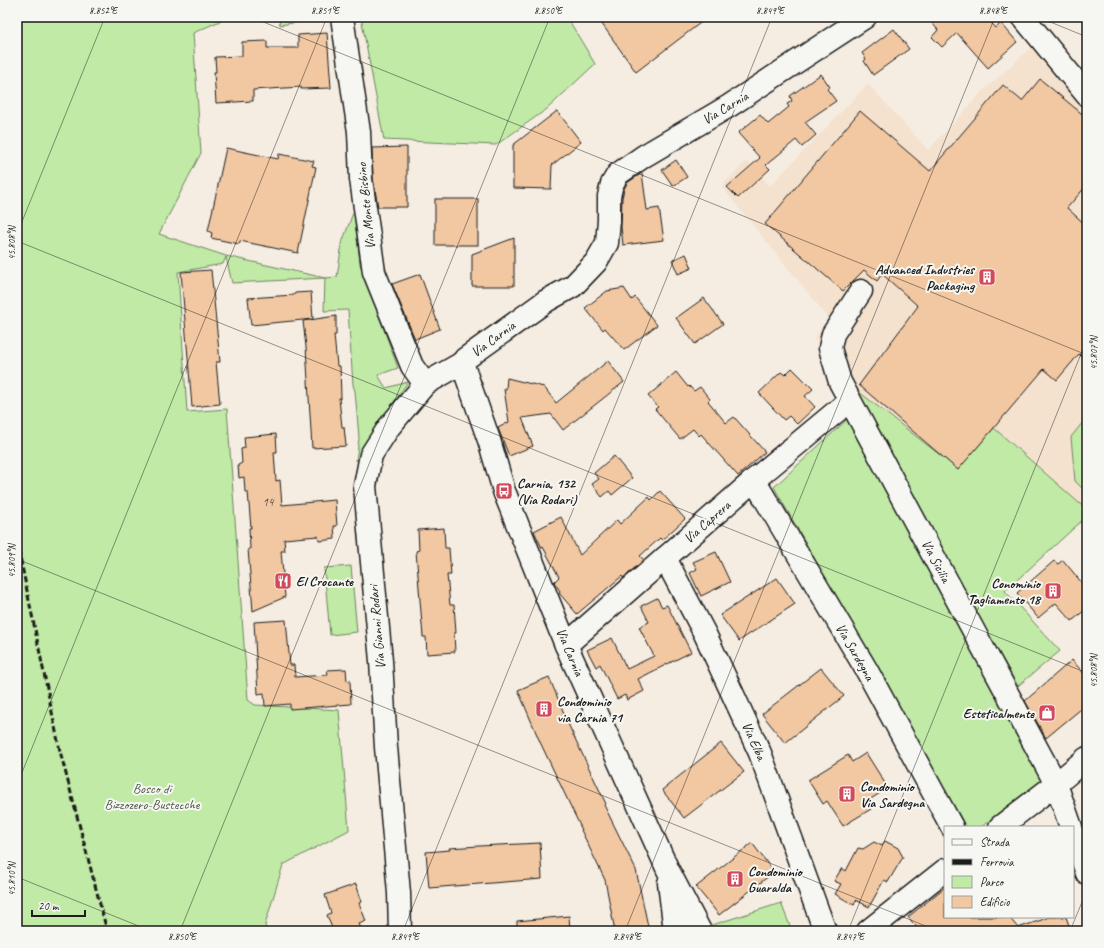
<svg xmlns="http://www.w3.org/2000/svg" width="1104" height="948" font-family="Caveat,sans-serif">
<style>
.built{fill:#f4e2cf}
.green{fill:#c0eaa6;stroke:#6e8361}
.building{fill:#f2c8a2;stroke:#1c1c1c}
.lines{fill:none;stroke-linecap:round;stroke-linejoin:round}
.minor-casing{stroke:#1c1c1c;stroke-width:25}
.minor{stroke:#f6f6f2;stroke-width:22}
.rail{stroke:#1c1c1c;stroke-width:3;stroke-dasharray:6 3;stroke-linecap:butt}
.ticks{fill:none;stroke:#1c1c1c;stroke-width:1;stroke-opacity:0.45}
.labels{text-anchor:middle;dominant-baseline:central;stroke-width:4;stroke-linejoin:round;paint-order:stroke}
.number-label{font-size:12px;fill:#52473e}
.street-label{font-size:14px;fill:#1c1c1c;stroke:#f6f6f2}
.poi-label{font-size:14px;font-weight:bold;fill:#1c1c1c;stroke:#f6f6f2;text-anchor:start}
.park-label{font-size:14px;fill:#4d5a45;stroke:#f6f6f2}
.neatline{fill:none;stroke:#1c1c1c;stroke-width:1.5}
.ticks-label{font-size:10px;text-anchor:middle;fill:#1c1c1c}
</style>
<rect width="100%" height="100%" fill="#f5ede2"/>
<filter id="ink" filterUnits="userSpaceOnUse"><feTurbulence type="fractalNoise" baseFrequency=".025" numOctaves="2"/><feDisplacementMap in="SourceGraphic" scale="8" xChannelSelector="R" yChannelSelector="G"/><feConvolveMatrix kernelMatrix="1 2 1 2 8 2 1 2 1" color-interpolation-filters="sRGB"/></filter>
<g filter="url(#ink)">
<path class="built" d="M1037,42L1087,97V417L1071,437L1075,481L1087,493V510L995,428L958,470L859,391L829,357L814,338L830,320L721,186L747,161L770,186L868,84L928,150L984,90Z"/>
<g class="green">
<path d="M17,17H229L193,33L201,153L159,234L226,256L325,278L337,277L342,243L354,210L360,264L398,368L378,375L386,388L408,382L374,430L356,461L359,438L355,391L353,385L348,310L324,311L325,278L232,283L226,257L223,264L178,272L187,412L227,409L248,700L255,705L339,710L349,830L283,865L265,925L266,931H17Z"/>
<path d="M279,17H318L319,19L280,25Z"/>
<path d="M361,17H567L595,64L547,109L496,145L384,140Z"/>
<path d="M845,381L958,469L994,428L1087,510V516L1005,591L1060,651L1018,686Z"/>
<path d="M852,415L1045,779L981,827H966L774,487Z"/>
<path d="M1087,417V493L1075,481L1071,437Z"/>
<path d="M351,566L357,632L330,635L324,568Z"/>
<path d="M781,903L792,931H712L709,926Z"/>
</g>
<g class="building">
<path d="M597,17H708L636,72Z"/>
<path d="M927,17H986L996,28L1001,23L1017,42L988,68L957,33L942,47L932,37L938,30Z"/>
<path d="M894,29L909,49L873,75L864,61L866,59L862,53Z"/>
<path d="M327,33L331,88L301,89V87L253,90V101L216,103L214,72H216L215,57L242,56V42L267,41V48H298V35Z"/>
<path d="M821,74L830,87L827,89L836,101L805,122L816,135L802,147L796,140L766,165L770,169L738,198L727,187L760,158L738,133L760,115L768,124L789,107L787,104L792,101L790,96Z"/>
<path d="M1040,79L1087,118V185L1067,208L1087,226V361L1079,354L1057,380L1044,369L958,470L859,385L918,306L882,274L877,281L864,270L843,291L765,224L860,111L930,171L1003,85L1022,101Z"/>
<path d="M557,111L581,142L552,165L551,189L513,188V145Z"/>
<path d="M407,147V207H378L373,178L372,148Z"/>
<path d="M226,148L278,159L279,154L314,161L312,166L316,167L298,253L240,241L239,244L211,238L212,233L208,231Z"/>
<path d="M676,160L687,177L673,186L662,170Z"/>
<path d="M642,173L647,210L659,208L664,240L623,245L621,227L622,198L624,189L627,183Z"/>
<rect x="435" y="199" width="43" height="46"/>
<path d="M514,238V286H472V254Z"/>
<path d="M686,254L692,268L678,274L672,260Z"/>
<path d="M211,270L220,362H216L220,404L192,407L181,272Z"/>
<path d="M420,274L440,329L415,339L392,284Z"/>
<path d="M624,288L632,300L635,297L657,325L624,350L605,328L603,330L585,308L607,291Z"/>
<path d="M311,292L313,319L251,325L248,298L294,295L295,293Z"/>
<path d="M704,298L723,324L695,344L676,318Z"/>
<path d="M336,316V335H334L337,366H340L341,398H339L342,427H344L346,446L312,448L306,347L303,321Z"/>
<path d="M608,361L624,382L563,430L551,414L522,418L533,446L509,456L498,428L509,422L504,389H506L507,378L544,387L556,403Z"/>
<path d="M792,368L813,389L805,396L815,407L797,424L789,416L784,420L759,393L781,372L785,375Z"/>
<path d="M676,372L688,387L689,386L694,391L700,387L710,399L708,401L726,423L734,417L765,452L738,476L701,434L699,436L693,429L680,439L655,409L658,407L648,396Z"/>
<path d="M276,434L277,452H274L276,481L280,480L282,505L335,500L337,526H334L335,539L319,541L318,536L284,539L285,551H281L285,597L253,611L248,549H250L249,528H251L248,492H245L244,477L239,478L238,465L242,463L241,449L245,448L244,437Z"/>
<path d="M614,456L632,478L612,495L609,491L602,497L592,484L599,479L594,473Z"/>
<path d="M660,491L685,519L662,540L660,538L640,556L644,560L623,578L622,576L577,614L559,593L560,591L554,582L559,577L543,547L542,548L534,531L561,517L580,555L617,520L620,524L649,497L651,500Z"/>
<path d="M444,528L445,548H449L451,575H447L450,605H454L456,633H454L455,652L427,654L426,637H423L416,551L419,550L418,530Z"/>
<path d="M716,552L730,582L701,596L690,573L697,569L693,562Z"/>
<path d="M1063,560L1087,589V608L1072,621L1056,603L1038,618L1017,593L1054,561L1058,564Z"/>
<path d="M777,578L795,604L739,641L720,615Z"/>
<path d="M657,598L662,607L667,605L691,652L638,679L644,691L627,700L625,695L617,699L600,664L596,667L587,650L612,638L627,669L654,656L639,627L649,622L641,606Z"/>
<path d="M286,620L290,665H294L295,677L328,675L327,670L346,669L347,681L350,680L351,704L290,709V704L265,706L264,693L258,694L254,622Z"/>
<path d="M1072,660L1087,677V704L1046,738L1025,701Z"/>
<path d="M821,668L844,696L785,743L762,714Z"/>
<path d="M549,677L570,728L606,804L604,805L636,870L649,931H615L605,880L581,830H582L540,742L518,690Z"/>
<path d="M721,743L744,772L684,818L662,790Z"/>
<path d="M866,753L888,788L866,802L871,809L843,826L827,801L823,804L808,780L848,755L852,762Z"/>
<path d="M885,841L898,848L903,857L888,882L884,880L869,907L856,900L854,905L835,894L841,884L834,881L842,868L846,871L858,848L863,849L874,842L882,846Z"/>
<path d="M540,843L542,879L429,888L426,852L450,850L449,848L479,846Z"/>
<path d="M752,843L774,872L719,915L696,887Z"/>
<path d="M356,884L362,902L359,903L366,921L359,924L362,931H333L327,915L331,913L325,895Z"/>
<path d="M945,887V917H1009L1018,928L1050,917H1066L1071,931H920L908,917Z"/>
<path d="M569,916L570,931H517V921Z"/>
</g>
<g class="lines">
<g class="minor-casing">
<g id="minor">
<path d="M342,17L359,132L361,179L374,272L412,366L425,384"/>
<path d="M1023,17L1087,95"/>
<path d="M861,291L833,334L830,348L840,382L1056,784L1071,827"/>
<path d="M754,480L866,669L952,827"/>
<path d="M665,558L705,634L760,753L825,931"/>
<path d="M566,645L754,480L849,401"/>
<path d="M1000,827L1056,784L1087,758"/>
<path d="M1073,833L1087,873"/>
<path d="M669,883L675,931"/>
<path d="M400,931L399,893L386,747L381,661L365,486L371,455L389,427L425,384L462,363"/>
<path d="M700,931L668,870L566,645L504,491L489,440L462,363L465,359L546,301L573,286L596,262L607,243L609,220V196L612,184L618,174L644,156L729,106L865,17"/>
<path d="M868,931L945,870"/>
</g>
</g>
<use href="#minor" class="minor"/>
<path class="rail" d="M17,542L60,751L107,931"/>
</g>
</g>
<path class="ticks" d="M251,17L1087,355M1038,17L1087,37M17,234L105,17M17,241L1087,673M17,559L938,931M17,785L327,17M17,877L151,931M180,931L550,17M403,931L772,17M625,931L995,17M848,931L1087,339M1070,931L1087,890"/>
<defs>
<g id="building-square" transform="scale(0.9)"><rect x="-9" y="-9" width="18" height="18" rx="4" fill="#d1495b" stroke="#f6f6f2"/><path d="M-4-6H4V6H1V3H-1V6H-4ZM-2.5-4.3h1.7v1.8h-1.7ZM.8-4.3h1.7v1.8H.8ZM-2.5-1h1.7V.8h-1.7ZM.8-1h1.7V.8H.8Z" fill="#fff"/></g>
<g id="bus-square" transform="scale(0.9)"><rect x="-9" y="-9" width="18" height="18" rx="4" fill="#d1495b" stroke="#f6f6f2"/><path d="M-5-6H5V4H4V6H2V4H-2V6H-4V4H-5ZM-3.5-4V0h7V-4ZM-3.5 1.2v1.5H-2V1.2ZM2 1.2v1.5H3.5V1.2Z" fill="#fff"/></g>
<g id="restaurant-square" transform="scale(0.9)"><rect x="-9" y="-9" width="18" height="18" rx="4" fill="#d1495b" stroke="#f6f6f2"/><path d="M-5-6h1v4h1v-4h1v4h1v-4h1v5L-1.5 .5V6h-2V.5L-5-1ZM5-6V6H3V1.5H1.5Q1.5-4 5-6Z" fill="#fff"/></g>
<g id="shop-square" transform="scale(0.9)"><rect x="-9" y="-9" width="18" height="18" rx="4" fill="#d1495b" stroke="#f6f6f2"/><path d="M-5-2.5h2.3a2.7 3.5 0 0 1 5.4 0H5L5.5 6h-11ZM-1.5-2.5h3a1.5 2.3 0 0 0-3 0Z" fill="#fff"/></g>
</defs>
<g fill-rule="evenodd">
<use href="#building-square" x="987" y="277"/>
<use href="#bus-square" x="504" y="491"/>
<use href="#restaurant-square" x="283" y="581"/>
<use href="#building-square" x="1053" y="591"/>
<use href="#building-square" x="544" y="709"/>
<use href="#shop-square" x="1047" y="713"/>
<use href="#building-square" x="847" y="794"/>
<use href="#building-square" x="735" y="879"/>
</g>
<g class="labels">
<g class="number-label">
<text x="268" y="502">14</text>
</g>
<g class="street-label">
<text transform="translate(725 108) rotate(-31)">Via Carnia</text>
<text transform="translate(366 206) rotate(-96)">Via Monte Bisbino</text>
<text transform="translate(493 339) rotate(-36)">Via Carnia</text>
<text transform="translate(707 522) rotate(-41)">Via Caprera</text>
<text transform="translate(936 561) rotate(62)">Via Sicilia</text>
<text transform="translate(377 627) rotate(-95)">Via Gianni Rodari</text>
<text transform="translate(570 652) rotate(67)">Via Carnia</text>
<text transform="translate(855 652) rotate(60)">Via Sardegna</text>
<text transform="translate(754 741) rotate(66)">Via Elba</text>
</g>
<g class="poi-label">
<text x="974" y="269" text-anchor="end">Advanced Industries<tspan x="974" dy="16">Packaging</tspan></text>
<text x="517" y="483">Carnia, 132<tspan x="517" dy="16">(Via Rodari)</tspan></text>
<text x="296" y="581">El Crocante</text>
<text x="1040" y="583" text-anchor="end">Conominio<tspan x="1040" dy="16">Tagliamento 18</tspan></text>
<text x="557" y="701">Condominio<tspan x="557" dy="16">via Carnia 71</tspan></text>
<text x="1034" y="713" text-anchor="end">Esteticalmente</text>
<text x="860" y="786">Condominio<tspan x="860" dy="16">Via Sardegna</tspan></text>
<text x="748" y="871">Condominio<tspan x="748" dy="16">Guaralda</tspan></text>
</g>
<g class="park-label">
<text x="152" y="788">Bosco di<tspan x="152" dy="16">Bizzozero-Bustecche</tspan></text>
</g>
</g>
<rect width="1104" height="948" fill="none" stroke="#f6f6f2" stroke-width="44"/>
<rect x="944" y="826" width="130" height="92" fill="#f6f6f2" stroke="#9f9f9c"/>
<rect x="952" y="839" width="20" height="6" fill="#f6f6f2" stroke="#9f9f9c"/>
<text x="980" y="846" font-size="12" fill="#1c1c1c">Strada</text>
<rect x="952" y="859" width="20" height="6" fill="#1c1c1c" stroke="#9f9f9c"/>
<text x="980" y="866" font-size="12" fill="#1c1c1c">Ferrovia</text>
<rect x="952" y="876" width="20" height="12" fill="#c0eaa6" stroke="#9f9f9c"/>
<text x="980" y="886" font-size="12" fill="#1c1c1c">Parco</text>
<rect x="952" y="896" width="20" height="12" fill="#f2c8a2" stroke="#9f9f9c"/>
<text x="980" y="906" font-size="12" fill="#1c1c1c">Edificio</text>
<path d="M32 910v6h53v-6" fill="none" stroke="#1c1c1c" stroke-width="2"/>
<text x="38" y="910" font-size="12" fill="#1c1c1c" stroke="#f6f6f2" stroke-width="3" paint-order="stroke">20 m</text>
<rect x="22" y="22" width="1060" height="904" class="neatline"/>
<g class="ticks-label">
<text x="103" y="14">8.852°E</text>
<text x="325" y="14">8.851°E</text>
<text x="548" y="14">8.850°E</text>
<text x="770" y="14">8.849°E</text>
<text x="993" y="14">8.848°E</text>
<text transform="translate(11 243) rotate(-90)" y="4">45.808°N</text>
<text transform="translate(1093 353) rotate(-90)" y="4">45.807°N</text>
<text transform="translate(11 561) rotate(-90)" y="4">45.809°N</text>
<text transform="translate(1093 671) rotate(-90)" y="4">45.808°N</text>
<text transform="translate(11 879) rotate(-90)" y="4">45.810°N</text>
<text x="182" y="940">8.850°E</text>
<text x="405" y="940">8.849°E</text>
<text x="627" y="940">8.848°E</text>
<text x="850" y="940">8.847°E</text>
</g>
</svg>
